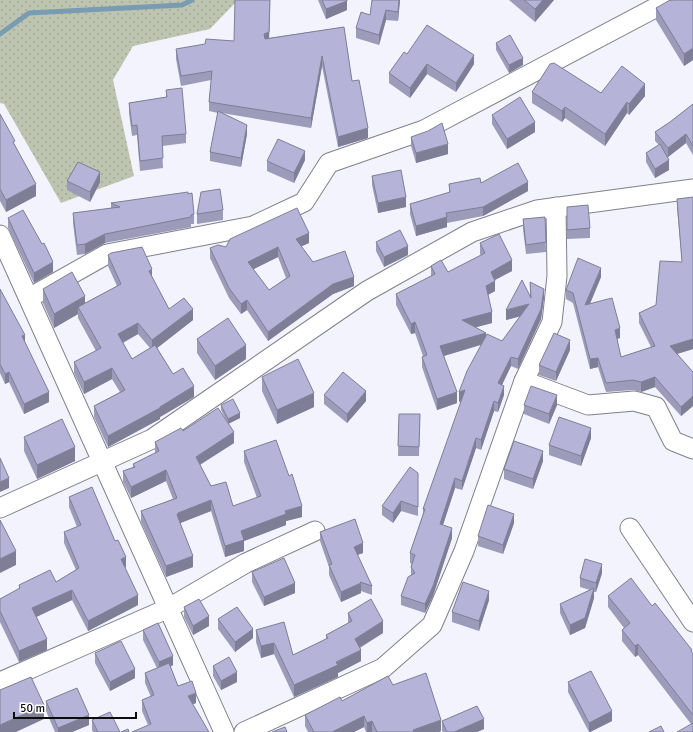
<svg xmlns="http://www.w3.org/2000/svg" width="693" height="732" font-family="Signika,sans-serif">
<style>
.garden{fill:url(#garden-dots)}
.lines{fill:none;stroke-linecap:round;stroke-linejoin:round}
.stream{stroke:#799cb2;stroke-width:5}
.minor-casing{stroke:#80808b;stroke-width:21}
.minor{stroke:#fff;stroke-width:19}
.wall{fill:#9c9bba;fill-rule:evenodd}
.shaded-wall{fill:#7f7e97}
.building{fill:#b5b4d8;stroke:#7f7e97;fill-rule:evenodd}
</style>
<defs>
<pattern id="garden-dots" width="8" height="8" patternUnits="userSpaceOnUse"><rect width="8" height="8" fill="#bdc5b0"/><path d="M2 2h.1M6 6h.1" fill="none" stroke="#a1a896" stroke-width="1.8" stroke-linecap="round"/></pattern>
</defs>
<rect width="100%" height="100%" fill="#f3f3fe"/>
<path class="garden" d="M0,0H242L233,5L210,29L133,46L113,80L134,176L61,203L4,104L0,103Z"/>
<g class="lines">
<path class="stream" d="M0,34L29,13L182,5L192,0"/>
<g class="minor-casing">
<g id="minor">
<path d="M0,235L224,732"/>
<path d="M29,298L107,254L253,226L304,202L329,163L424,130L670,0"/>
<path d="M524,381L588,405L634,401L656,407L673,441L693,449"/>
<path d="M0,508L152,439L367,291L472,232L537,210L693,189"/>
<path d="M630,528L693,622"/>
<path d="M0,682L169,608L246,563L315,531"/>
<path d="M244,732L383,668L432,625L464,551L524,381L552,322L557,276L556,207"/>
</g>
</g>
<use href="#minor" class="minor"/>
</g>
<g class="wall">
<path d="M270,0L269,38L344,27L352,81L368,138L338,147L322,66L311,128L222,113L247,134L241,167L210,161V152L218,113L209,111V102L211,80L181,86L176,59V49L234,41Z"/>
<path d="M318,0H347V10L326,19Z"/>
<path d="M400,0L398,21L386,20L379,45L356,38V28L370,15Z"/>
<path d="M509,0H554L535,22Z"/>
<path d="M693,0V60L684,66L656,20V8L671,1Z"/>
<path d="M496,43L523,65L509,73L496,50Z"/>
<path d="M407,54L474,64L456,92L427,74L410,98L389,83V73Z"/>
<path d="M166,90L186,134V143L162,146L163,168L140,171L137,135L132,136L129,113V103L166,97Z"/>
<path d="M532,92L601,93L645,96L629,115L627,113L605,146L565,118L562,122L532,103Z"/>
<path d="M693,104V155L686,143L668,157L669,170L655,178L646,162V153L659,145L655,141V132L670,122Z"/>
<path d="M0,114L15,146L36,196L6,212L0,201Z"/>
<path d="M492,115L535,132L507,149L492,124Z"/>
<path d="M411,137L448,154L416,163L411,146Z"/>
<path d="M305,160L294,183L267,171V161Z"/>
<path d="M372,176L406,207L378,213L372,185Z"/>
<path d="M67,181L100,182L90,202L67,190Z"/>
<path d="M481,183L528,191L483,216L447,223V227L416,236L410,214V204L449,193V184Z"/>
<path d="M693,197V349L677,354L693,372V406L681,416L655,387L641,392L633,390L606,392L598,367L590,369L573,303L566,299V290L601,277L590,304L620,338L617,339L621,357L651,347L639,323V313L656,305L682,262L677,208V199Z"/>
<path d="M111,203L194,214V224H191V227L105,243L85,254L77,255L73,223V213L111,208Z"/>
<path d="M567,207L590,228V238L567,239Z"/>
<path d="M223,210V220L197,224V214Z"/>
<path d="M545,217L546,252L526,254L523,229V219Z"/>
<path d="M8,218L53,272L34,283L8,228Z"/>
<path d="M376,242L408,255L384,267L376,251Z"/>
<path d="M309,243L301,246L313,262L354,286L333,294L268,341L247,310L241,314L229,298L210,258V248ZM278,257L286,278L269,290L253,269Z"/>
<path d="M480,243L512,271L495,280V291L488,295L492,323L476,327L486,336L502,341L520,316L506,320L530,295V282L544,298L541,319L518,369L511,366L502,385L504,395L498,412L494,411L481,450L476,448L462,490L455,488L443,525L452,538L433,596L425,613L401,605V596L411,575V567L412,564L410,563V553L423,514V509L462,401L459,402L481,345L444,356L457,403L437,410L422,367V357L423,356L415,333L411,334L396,305V294L431,276V266L448,272L481,255L480,254Z"/>
<path d="M108,255L152,277L169,309L193,320L157,348L173,374L194,397L160,417V419L108,447L94,417V406L120,392L112,379L84,394L74,373V362L96,351L78,318V314L54,328L43,303V289L85,303L117,286L108,266ZM138,334L150,348L132,359L123,343Z"/>
<path d="M0,289L25,342L49,402L24,414L9,382L5,384L0,373Z"/>
<path d="M197,339L246,359L215,380L197,353Z"/>
<path d="M570,350L556,381L539,375V365Z"/>
<path d="M262,377L314,407L277,424L262,391Z"/>
<path d="M324,395L366,401L347,423L324,404Z"/>
<path d="M221,405L240,418L228,424L234,443L200,465L211,486L233,506L257,498L244,462V451L302,517L286,521V525L244,541V551L225,557L211,511L180,523L193,567L166,577L141,522V511L173,499L166,481L131,498L123,482V471L133,467V464L155,453V442L183,431L228,424L221,410Z"/>
<path d="M524,405H557L549,424L524,414Z"/>
<path d="M399,414H420L419,456H398Z"/>
<path d="M24,437L75,461L37,479L24,451Z"/>
<path d="M591,438L581,466L549,455V445Z"/>
<path d="M543,461L533,489L504,479V469Z"/>
<path d="M418,473V516L401,511L393,523L382,515V506Z"/>
<path d="M69,497L126,567L125,568L138,605L88,631L72,600L36,617L47,650L19,662L0,622V599L19,589V585L56,582L76,570L64,543V532L77,527L69,507Z"/>
<path d="M514,523L503,554L478,546V536Z"/>
<path d="M320,532L363,553L357,555L372,586V595L361,591V593L341,602L329,575V567L320,541Z"/>
<path d="M252,572L295,593L264,606L252,582Z"/>
<path d="M602,573L596,592H594V598L585,628L570,635L560,613V604L590,590L580,587V578Z"/>
<path d="M608,596L652,606L693,654V732L691,724L638,655L635,657L622,641V630L624,628L608,607Z"/>
<path d="M489,600L479,631L452,622V612Z"/>
<path d="M184,607L209,626L193,635L184,617Z"/>
<path d="M348,613L383,633L360,648L361,661L338,673V677L294,697L274,654L261,658L256,642V630L293,655L326,639V635L348,623Z"/>
<path d="M218,619L253,638L235,652L218,629Z"/>
<path d="M143,630L173,665L170,667L178,686L196,703L148,725L142,711V700L151,697L145,683V673L157,668L143,640Z"/>
<path d="M95,653L135,678L110,691L95,663Z"/>
<path d="M213,666L237,682L221,690L213,676Z"/>
<path d="M568,682L612,721L590,732H589L568,692Z"/>
<path d="M393,685L441,731L439,732H366L364,727L354,732H308L305,726V715L342,701Z"/>
<path d="M46,701L89,725L72,732H55L46,711Z"/>
<path d="M92,720L120,732H93L92,730Z"/>
<path d="M442,721L484,729L477,732H443L442,731Z"/>
</g>
<g class="shaded-wall">
<path d="M270,0L269,41L264,43V34Z"/>
<path d="M399,0H400L398,21V12Z"/>
<path d="M543,0H554L535,22V9Z"/>
<path d="M347,1V10L326,19V9Z"/>
<path d="M386,10V20L379,45V35Z"/>
<path d="M693,48V60L684,66V54Z"/>
<path d="M474,55V64L456,92V83Z"/>
<path d="M322,56V66L311,128V118Z"/>
<path d="M523,58V65L509,73V65Z"/>
<path d="M427,64V74L410,98V88Z"/>
<path d="M645,84V96L629,115V104Z"/>
<path d="M627,102V113L605,146V134Z"/>
<path d="M565,107V118L562,122V111Z"/>
<path d="M535,122V132L507,149V139Z"/>
<path d="M247,125V134L241,167V158Z"/>
<path d="M368,128V138L338,147V137Z"/>
<path d="M686,134V143L668,157V148Z"/>
<path d="M448,144V154L416,163V153Z"/>
<path d="M305,151V160L294,183V173Z"/>
<path d="M669,160V170L655,178V169Z"/>
<path d="M100,172V182L90,202V192Z"/>
<path d="M528,182V191L483,216V207Z"/>
<path d="M36,184V196L6,212V200Z"/>
<path d="M406,197V207L378,213V203Z"/>
<path d="M447,217V227L416,236V226Z"/>
<path d="M309,233V243L296,249V239Z"/>
<path d="M105,234V243L85,254V244Z"/>
<path d="M408,246V255L384,267V257Z"/>
<path d="M278,247V257L248,272V262Z"/>
<path d="M512,260V271L491,282V272Z"/>
<path d="M53,262V272L34,283V273Z"/>
<path d="M601,268V277L585,315V305Z"/>
<path d="M152,269V281L149,271Z"/>
<path d="M354,277V286L333,294L268,341V332L333,284Z"/>
<path d="M495,281V291L486,296V286Z"/>
<path d="M544,289V298L541,319L518,369V359Z"/>
<path d="M85,296V310L78,307V314L54,328V314Z"/>
<path d="M247,300V310L241,314V304Z"/>
<path d="M529,304V314L506,320V310Z"/>
<path d="M193,309V320L152,352V340Z"/>
<path d="M492,312V323L462,331V320Z"/>
<path d="M415,322V333L411,334V324Z"/>
<path d="M138,323V334L118,345V334Z"/>
<path d="M620,328V338L615,339V330Z"/>
<path d="M486,333V343L440,357V346Z"/>
<path d="M25,335V345L22,336Z"/>
<path d="M693,339V349L670,356V346Z"/>
<path d="M570,340V350L556,381V372Z"/>
<path d="M246,345V359L215,380V366Z"/>
<path d="M511,357V366L498,393V383Z"/>
<path d="M598,358V367L590,369V359Z"/>
<path d="M112,368V379L84,394V382Z"/>
<path d="M9,372V382L5,384V374Z"/>
<path d="M655,377V387L641,392V382Z"/>
<path d="M194,386V397L160,417V419L108,447V436L160,407Z"/>
<path d="M504,386V395L498,412V403Z"/>
<path d="M465,390V399L459,402V392Z"/>
<path d="M366,391V401L347,423V414Z"/>
<path d="M49,392V402L24,414V404Z"/>
<path d="M457,392V403L437,410V399Z"/>
<path d="M314,393V407L277,424V410Z"/>
<path d="M557,395V405L549,424V414Z"/>
<path d="M693,396V406L681,416V407Z"/>
<path d="M494,401V411L481,450V440Z"/>
<path d="M240,413V418L228,424V419Z"/>
<path d="M591,428V438L581,466V456Z"/>
<path d="M234,432V443L196,467V457Z"/>
<path d="M476,438V448L462,490V481Z"/>
<path d="M75,447V461L37,479V465Z"/>
<path d="M543,451V461L533,489V479Z"/>
<path d="M166,470V481L131,498V487Z"/>
<path d="M9,478V488L0,492V482Z"/>
<path d="M455,478V488L440,534V524Z"/>
<path d="M211,500V511L178,524L177,515L178,513Z"/>
<path d="M401,501V511L393,523V513Z"/>
<path d="M302,506V517L286,521V525L244,541V551L225,557V546L241,531L285,511Z"/>
<path d="M514,514V523L503,554V545Z"/>
<path d="M452,528V538L433,596L425,613V604Z"/>
<path d="M363,543V553L354,556V547Z"/>
<path d="M16,551V565L0,573V559Z"/>
<path d="M193,556V567L166,577V566Z"/>
<path d="M126,557V567L121,570V559Z"/>
<path d="M602,564V573L596,592V583Z"/>
<path d="M295,583V593L264,606V597Z"/>
<path d="M361,583V593L341,602V592Z"/>
<path d="M594,588V598L585,628L570,635V625Z"/>
<path d="M72,590V600L32,619V608Z"/>
<path d="M489,591V600L479,631V621Z"/>
<path d="M138,595V605L88,631V621Z"/>
<path d="M209,616V626L193,635V626Z"/>
<path d="M383,621V633L355,650V639Z"/>
<path d="M253,629V638L235,652V642Z"/>
<path d="M47,639V650L19,662V651Z"/>
<path d="M274,643V654L261,658V646Z"/>
<path d="M638,644V655L635,657V646Z"/>
<path d="M361,650V661L338,673V677L294,697V685Z"/>
<path d="M173,656V665L159,672V662Z"/>
<path d="M135,669V678L110,691V682Z"/>
<path d="M237,672V682L221,690V681Z"/>
<path d="M196,693V703L188,706V696Z"/>
<path d="M44,705V719L16,732H0V725Z"/>
<path d="M612,711V721L590,732H589V723Z"/>
<path d="M89,715V725L72,732H58V728Z"/>
<path d="M364,716V727L354,732H332Z"/>
<path d="M484,719V729L477,732H454Z"/>
<path d="M441,720V731L439,732H413V730Z"/>
<path d="M372,721V732H367V723Z"/>
</g>
<g class="building">
<path d="M235,0H270L269,32L264,34L265,39L344,27L352,81L359,80L368,128L338,137L322,56L311,118L209,102L212,71L181,76L176,49L205,44L206,39L234,41Z"/>
<path d="M322,0H347V1L326,9Z"/>
<path d="M372,0H399L398,12L386,10L379,35L356,28L361,12L370,15Z"/>
<path d="M524,0H543L535,9Z"/>
<path d="M670,0L671,1L673,0H693V48L684,54L656,8Z"/>
<path d="M427,25L474,55L456,83L427,64L410,88L389,73L404,52L407,54Z"/>
<path d="M510,35L523,58L509,65L496,43Z"/>
<path d="M554,63L601,93L622,66L645,84L629,104L627,102L605,134L565,107L562,111L532,92L550,64Z"/>
<path d="M182,88L186,134L162,136L163,158L140,161L137,125L132,126L129,103L167,97L166,90Z"/>
<path d="M520,97L535,122L507,139L492,115Z"/>
<path d="M693,104V146L686,134L668,148L655,132L670,122Z"/>
<path d="M218,111L247,125L241,158L210,152Z"/>
<path d="M0,114L15,141L13,142L36,184L6,200L0,189Z"/>
<path d="M442,123L448,144L416,153L411,137L428,131Z"/>
<path d="M278,139L305,151L294,173L267,161Z"/>
<path d="M660,144L669,160L655,169L646,153Z"/>
<path d="M78,162L100,172L90,192L67,181Z"/>
<path d="M518,163L528,182L483,207L446,213L447,217L416,226L410,204L450,192L449,184L480,178L481,183Z"/>
<path d="M401,170L406,197L378,203L372,176Z"/>
<path d="M220,189L223,210L197,214L201,192Z"/>
<path d="M188,192V194L192,193L194,214L191,215V217L105,234L85,244L77,245L73,213L120,207L111,203Z"/>
<path d="M693,197V339L670,346L693,372V396L681,407L655,377L641,382L633,380L606,383L598,358L590,359L573,293L566,290L578,258L601,268L585,305L612,298L620,328L615,330L621,357L655,346L639,313L656,305L660,261L682,262L677,199Z"/>
<path d="M588,205L590,228L567,230V207Z"/>
<path d="M297,208L309,233L296,239L313,262L345,251L354,277L333,284L268,332L247,300L241,304L229,288L210,248L218,245L226,247L230,239ZM278,247L290,276L269,290L248,262Z"/>
<path d="M23,210L42,244L44,243L53,262L34,273L8,218Z"/>
<path d="M545,217L546,242L526,245L523,219Z"/>
<path d="M400,230L408,246L384,257L376,242Z"/>
<path d="M499,234L512,260L491,272L495,281L486,286L492,312L462,320L486,333L440,346L457,392L437,399L422,357L427,355L415,322L411,324L396,294L435,274L431,266L441,260L448,272L485,253L480,243Z"/>
<path d="M142,247L152,269L149,271L169,309L184,298L193,309L152,340L138,323L118,334L132,359L155,345L173,374L183,368L194,386L160,407V408L108,436L94,406L125,390L112,368L84,382L74,362L101,348L78,307L121,284L108,255L111,253Z"/>
<path d="M72,272L85,296L54,314L43,289Z"/>
<path d="M522,280L531,298L530,282L544,289L541,309L518,359L511,357L498,383L504,386L498,403L494,401L481,440L476,438L462,481L455,478L440,524L452,528L433,586L425,604L401,596L408,577L415,573L411,567L415,555L410,553L425,509H423L465,390L459,392L467,371L487,334L502,341L529,304L506,310Z"/>
<path d="M0,289L25,335L22,336L49,392L24,404L9,372L5,374L0,364Z"/>
<path d="M228,318L246,345L215,366L197,339Z"/>
<path d="M554,333L570,340L556,372L539,365Z"/>
<path d="M298,359L314,393L277,410L262,377Z"/>
<path d="M343,372L366,391L347,414L324,395Z"/>
<path d="M531,386L557,395L549,414L524,405Z"/>
<path d="M233,399L240,413L228,419L221,405Z"/>
<path d="M218,408L234,432L196,457L211,486L226,482L233,506L261,496L244,451L276,440L289,476L292,474L302,506L285,511L286,514L241,531L244,540L225,546L211,500L178,513L177,515L193,556L166,566L141,511L177,498L166,470L131,487L123,471L135,467L133,464L159,451L155,442L181,428L183,431Z"/>
<path d="M399,414H420L419,447L398,446Z"/>
<path d="M559,417L591,428L581,456L549,445Z"/>
<path d="M62,419L75,447L37,465L24,437Z"/>
<path d="M514,441L543,451L533,479L504,469Z"/>
<path d="M0,458L9,478L0,482Z"/>
<path d="M410,467L418,473V507L401,501L393,513L382,506Z"/>
<path d="M92,487L115,541L118,540L126,557L121,559L138,595L88,621L72,590L32,608L47,639L19,651L0,611V599L20,588L19,585L50,570L56,582L79,568L64,532L81,525L69,497Z"/>
<path d="M488,505L514,514L503,545L478,536Z"/>
<path d="M355,519L363,543L354,547L372,586L360,582L361,583L341,592L329,565L332,564L320,532Z"/>
<path d="M0,520L16,551L0,559Z"/>
<path d="M284,558L295,583L264,597L252,572Z"/>
<path d="M585,559L602,564L596,583L580,578Z"/>
<path d="M631,578L652,606L655,603L692,650L691,651L693,654V715L638,644L635,646L622,630L630,623L608,596Z"/>
<path d="M463,582L489,591L479,621L452,612Z"/>
<path d="M594,588L585,618L570,625L560,604Z"/>
<path d="M199,599L209,616L193,626L184,607Z"/>
<path d="M371,599L383,621L355,639L361,650L336,662L338,665L294,685L274,643L261,646L256,630L284,622L293,655L328,638L326,635L352,621L348,613Z"/>
<path d="M237,607L253,629L235,642L218,619Z"/>
<path d="M158,623L173,656L159,662L143,630Z"/>
<path d="M121,641L135,669L110,682L95,653Z"/>
<path d="M229,657L237,672L221,681L213,666Z"/>
<path d="M169,663L178,686L192,681L196,693L188,696L209,732H132L151,724L142,700L154,695L145,673Z"/>
<path d="M591,671L612,711L589,723L568,682Z"/>
<path d="M426,673L441,720L413,730L414,732H377L372,721L367,723L364,716L332,732H314L305,715L340,697L342,701L388,676L393,685Z"/>
<path d="M31,677L44,705L0,725V690Z"/>
<path d="M77,688L89,715L58,728L46,701Z"/>
<path d="M477,706L484,719L454,732H447L442,721Z"/>
<path d="M110,712L120,732H98L92,720Z"/>
<path d="M693,723V732H677Z"/>
<path d="M661,726L664,732H649Z"/>
<path d="M285,727L287,732H272Z"/>
<path d="M128,729L129,732H121Z"/>
</g>
<path d="M14 712v6h122v-6" fill="none" stroke="#0c0c0f" stroke-width="2"/>
<text x="20" y="712" font-size="12" fill="#0c0c0f" stroke="#ffffff" stroke-width="3" paint-order="stroke">50 m</text>
</svg>
